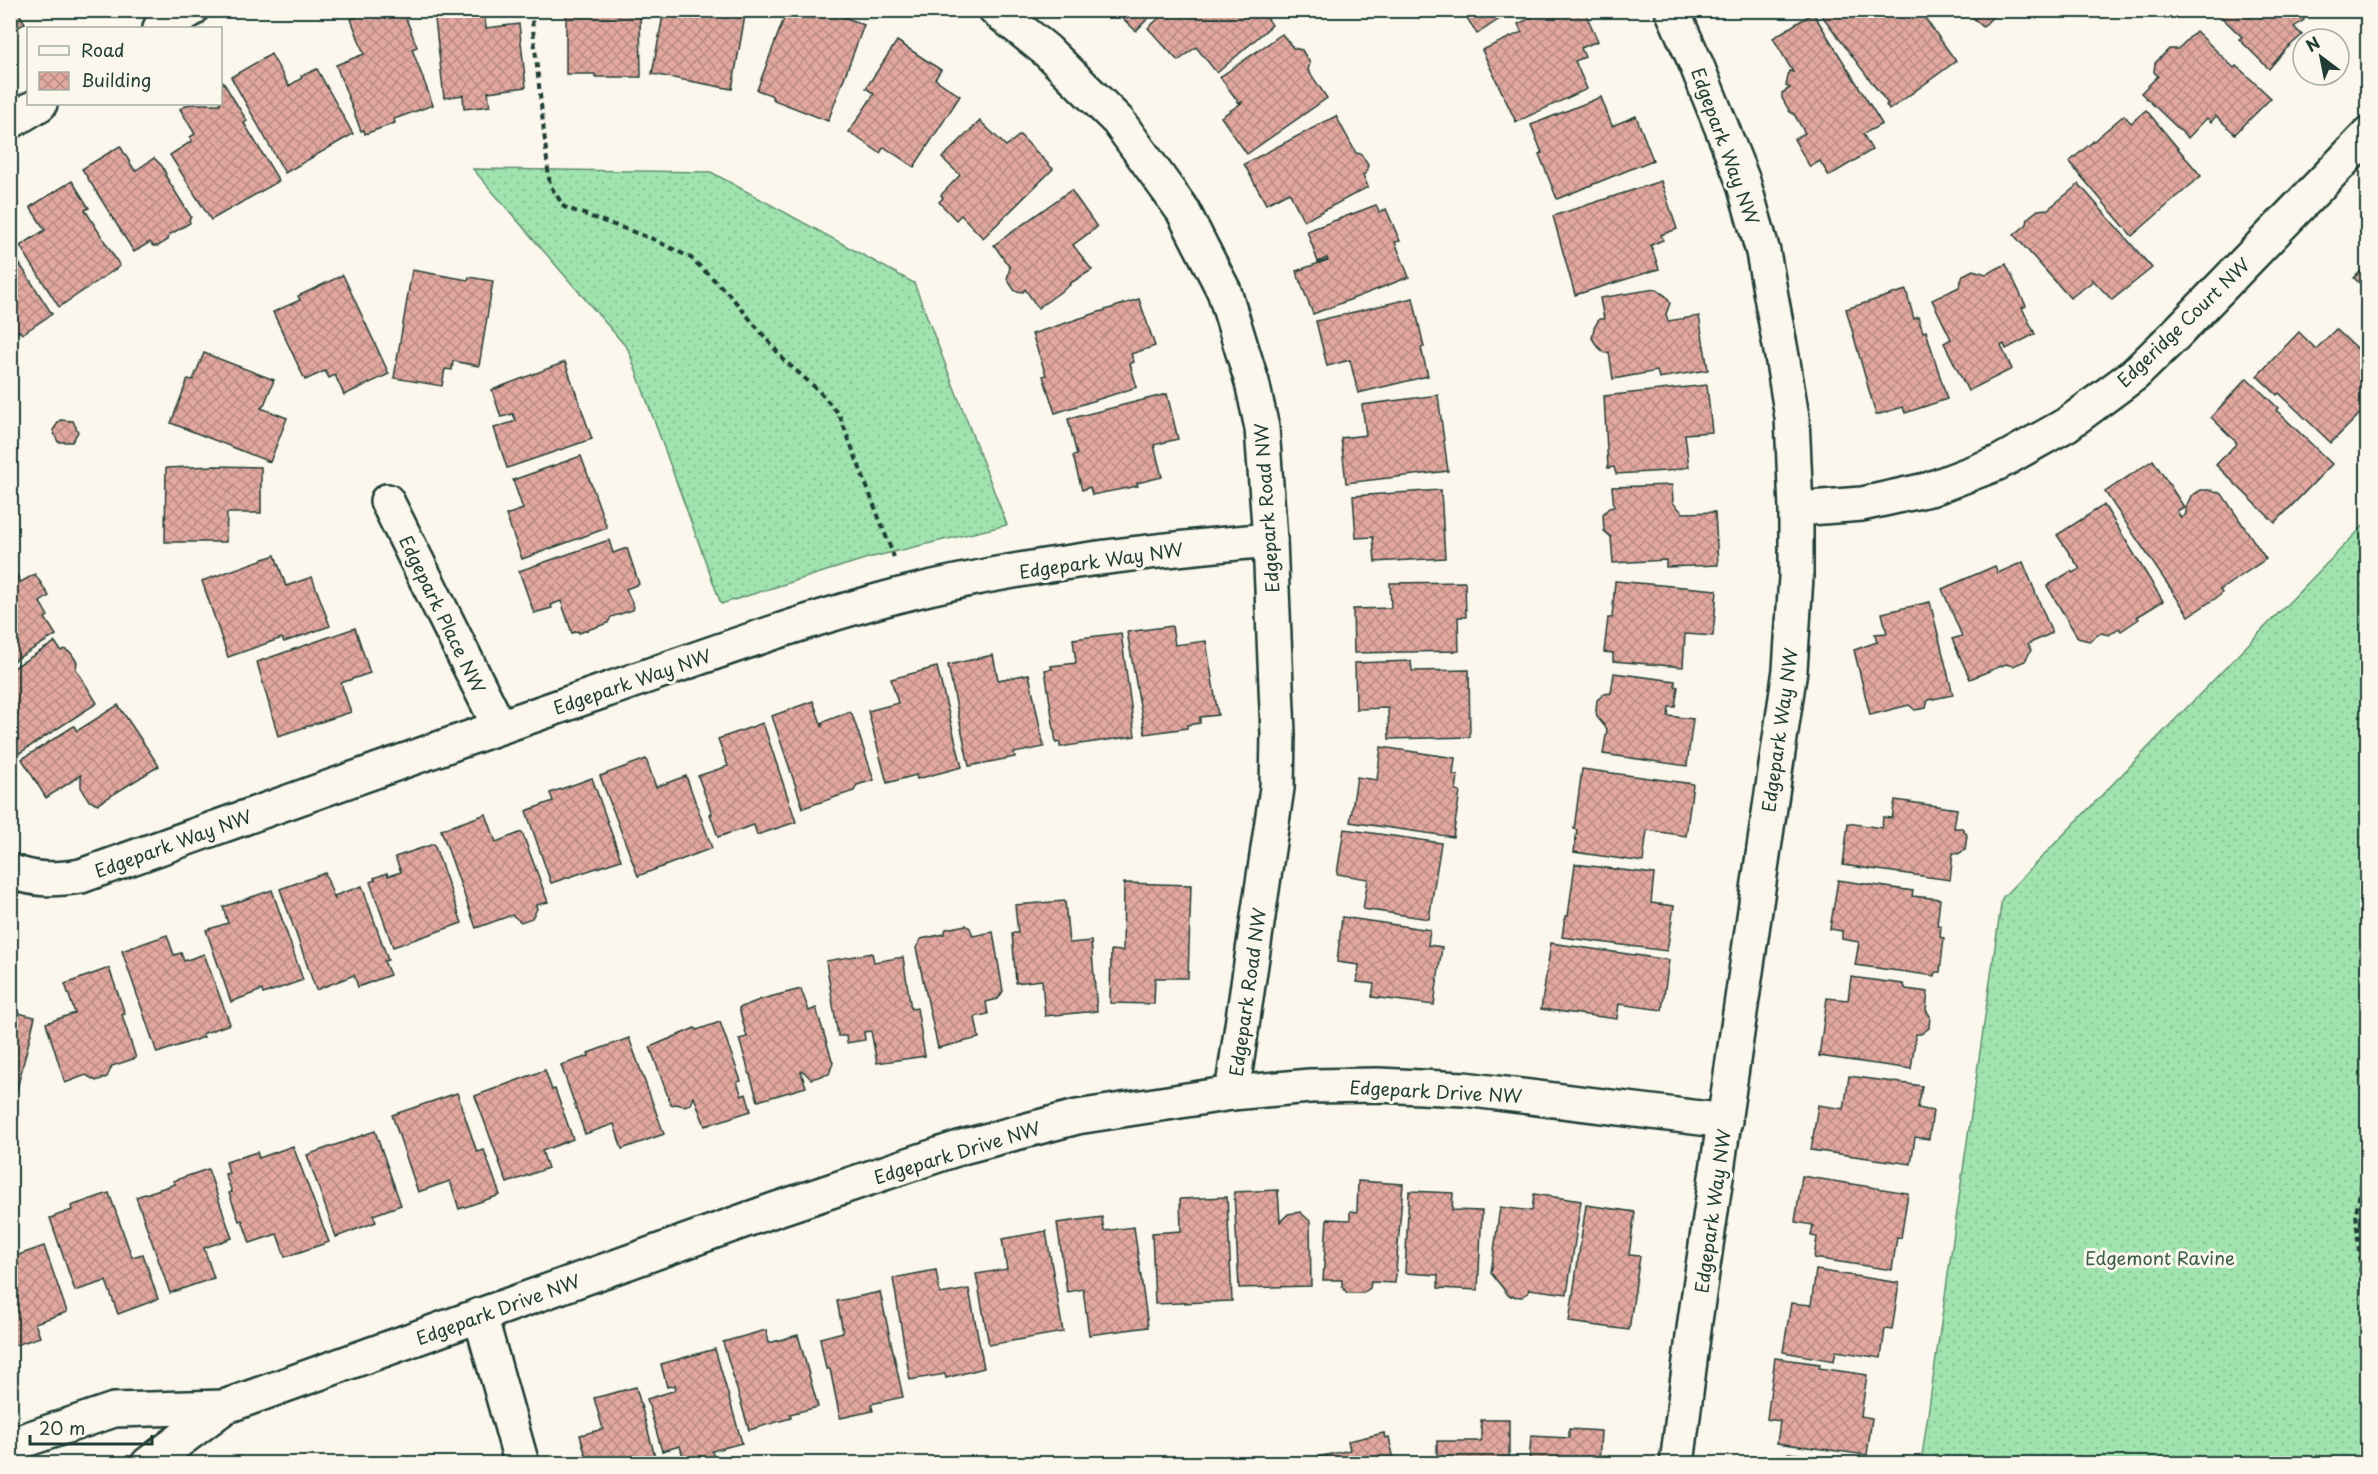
<svg xmlns="http://www.w3.org/2000/svg" width="2378" height="1474" font-family="'Playpen Sans',sans-serif">
<style>
.grass{fill:url(#grass-dots);stroke:#609071;stroke-width:1.5}
.building{fill:url(#building-cross-hatch);stroke:#1f3d34;stroke-width:1.5}
.lines{fill:none;stroke-linecap:round;stroke-linejoin:round}
.minor-casing{stroke:#1f3d34;stroke-width:38}
.path{stroke:#1f3d34;stroke-width:4;stroke-dasharray:6 4.5;stroke-linecap:butt}
.minor{stroke:#fbf7ec;stroke-width:33}
.labels{text-anchor:middle;dominant-baseline:central;stroke-width:6;stroke-linejoin:round;paint-order:stroke}
.street-label{font-size:18px;fill:#1f3d34;stroke:#fbf7ec}
.park-label{font-size:18px;fill:#395e4c;stroke:#fbf7ec}
</style>
<defs>
<pattern id="grass-dots" width="8" height="8" patternUnits="userSpaceOnUse" patternTransform="scale(1.5)"><rect width="8" height="8" fill="#a0e3ae"/><path d="M2 2h.1M6 6h.1" fill="none" stroke="#89c496" stroke-width="1.8" stroke-linecap="round"/></pattern>
<pattern id="building-cross-hatch" width="8" height="8" patternUnits="userSpaceOnUse" patternTransform="scale(1.5)"><rect width="8" height="8" fill="#e2a89f"/><path d="M0 0l8 8M0 8l8-8" fill="none" stroke="#b78a82"/></pattern>
</defs>
<rect width="100%" height="100%" fill="#fbf7ec"/>
<filter id="ink" filterUnits="userSpaceOnUse"><feTurbulence type="fractalNoise" baseFrequency=".0167" numOctaves="2"/><feDisplacementMap in="SourceGraphic" scale="12" xChannelSelector="R" yChannelSelector="G"/><feConvolveMatrix kernelMatrix="1 2 1 2 8 2 1 2 1" color-interpolation-filters="sRGB"/></filter>
<g filter="url(#ink)">
<g class="grass">
<path d="M473,169L711,172L914,283L1007,525L868,558L721,604L628,349Z"/>
<path d="M2367,522V1463H1921L2002,898Z"/>
</g>
<g class="building">
<path d="M10,10H17L25,23L10,33Z"/>
<path d="M373,10H403L417,47L412,49L433,105L394,119L395,123L365,134L364,130L361,131L336,65L364,54L351,19Z"/>
<path d="M434,10H484L486,28L519,24L526,87L488,92L490,106L464,109L463,95L444,98Z"/>
<path d="M566,10H640L641,77H595V74H566Z"/>
<path d="M664,10H746L732,89L652,74Z"/>
<path d="M787,10H802L821,17L824,10H828L864,25L828,121L774,100L771,95L757,90Z"/>
<path d="M1114,10H1156L1136,31Z"/>
<path d="M1168,10H1269L1268,19L1272,25L1217,73L1196,47L1178,61L1148,28Z"/>
<path d="M1462,10H1513L1477,34Z"/>
<path d="M1584,10L1598,41L1581,48L1585,57L1575,61L1587,89L1516,122L1482,50L1522,32L1518,24L1546,10Z"/>
<path d="M1824,10H1919L1956,61L1889,110L1886,105L1888,104L1820,13Z"/>
<path d="M1955,10H1999L1983,27L1968,13L1962,18Z"/>
<path d="M2214,10H2308L2302,17L2304,20L2294,27L2302,35L2285,50L2269,69L2239,39L2242,37Z"/>
<path d="M1813,13L1882,124L1863,134L1872,150L1829,176L1820,161L1810,167L1794,139L1805,133L1794,114L1790,112L1782,98V93L1790,88L1786,86L1789,71L1793,72L1773,38Z"/>
<path d="M2196,31L2234,68L2236,66L2240,69L2271,98L2235,134L2216,116L2211,122L2207,118L2188,138L2141,93L2158,76L2154,72L2155,63L2169,49H2178Z"/>
<path d="M1282,34L1293,48L1302,50L1310,63L1308,70L1327,98L1247,154L1221,117L1243,102L1239,103L1220,77Z"/>
<path d="M897,41L941,70L935,79L960,96L914,167L884,147L880,153L849,132L874,94L866,88Z"/>
<path d="M271,54L289,86L302,78L301,76L317,69L353,134L285,173L231,77Z"/>
<path d="M223,82L247,121L244,123L279,181L211,220L170,155L192,141L190,137L195,134L180,109L189,104H220V84Z"/>
<path d="M1601,97L1612,126L1636,116L1653,160L1557,199L1539,154L1542,153L1531,125Z"/>
<path d="M2146,110L2201,176L2132,236L2069,162L2124,115L2131,123Z"/>
<path d="M1336,116L1356,153L1361,154L1368,165L1366,173L1363,175L1368,187L1304,221L1289,192L1266,204L1244,164Z"/>
<path d="M980,121L1006,146L1020,135L1053,169L983,238L961,215L956,220L939,202L943,198L941,195L960,175L942,158Z"/>
<path d="M120,146L135,171L154,158L162,166L166,174L165,175L191,217L189,219L190,223L169,235L168,240L158,246H153L150,242L134,252L82,169Z"/>
<path d="M72,181L89,208L85,210L120,266L59,307L20,246L45,230L30,207Z"/>
<path d="M1661,181L1677,229L1661,235L1663,240L1651,245L1659,269L1575,295L1553,216Z"/>
<path d="M2079,184L2152,268L2112,300L2092,279V282L2070,298L2014,235L2027,224L2028,218L2038,210L2048,209Z"/>
<path d="M1071,190L1097,227L1073,245L1092,270L1069,284L1070,285L1038,308L1025,289L1023,292L1015,291L1007,279L1010,268L994,245Z"/>
<path d="M1376,205L1379,212L1386,209L1400,241L1395,242L1409,277L1313,314L1296,271L1328,260L1327,258L1318,262L1307,231Z"/>
<path d="M10,249L52,314L22,334L20,331L10,337Z"/>
<path d="M2006,264L2026,306L2022,308L2035,334L2006,349L2004,344L2001,346L2012,369L1968,391L1944,343L1951,339L1932,300L1959,287L1963,275L1973,270L1986,274Z"/>
<path d="M2368,264V291L2354,278Z"/>
<path d="M412,270L468,280L469,277L493,281L479,366L453,361L452,370L445,369L442,386L394,378Z"/>
<path d="M343,275L389,374L344,395L335,375L329,378L325,371L305,380L273,312L300,300L298,296Z"/>
<path d="M1655,289L1666,296L1670,303L1666,314L1668,321L1699,316L1708,370L1659,378L1657,371L1613,379L1609,352L1605,353L1597,346L1592,338L1594,328L1599,319H1604L1600,298Z"/>
<path d="M1906,290L1914,319L1918,317L1923,332L1926,331L1947,399L1905,413L1903,407L1876,415L1846,309Z"/>
<path d="M1413,298L1424,347L1421,348L1428,376L1358,393L1350,360L1327,366L1316,321Z"/>
<path d="M1139,299L1155,346L1131,354L1134,362L1130,364L1137,387L1055,413L1043,376L1046,375L1032,334Z"/>
<path d="M2336,329L2368,359V406L2331,443L2279,393L2277,395L2257,376L2299,332L2316,349Z"/>
<path d="M204,353L274,380L264,405L261,408L287,418L270,462L171,423L187,381L188,379L193,380Z"/>
<path d="M565,362L592,439L507,468L494,428L516,421L513,414L501,417L492,390Z"/>
<path d="M2247,378L2278,408L2276,410L2332,464L2275,523L2216,465L2237,443L2211,417Z"/>
<path d="M1707,385L1712,432L1685,434L1689,467L1667,471L1616,474L1614,467L1608,468L1604,396Z"/>
<path d="M1167,394L1178,439L1154,445L1162,477L1137,483L1138,486L1092,495L1090,487L1082,490L1073,456L1077,455L1068,419Z"/>
<path d="M1438,395L1448,471L1346,483L1341,438L1366,435L1362,405Z"/>
<path d="M60,420L73,421L78,432L72,442H58L53,430Z"/>
<path d="M581,456L607,528L522,559L506,515L523,509L513,480Z"/>
<path d="M2153,460L2184,507L2177,511L2181,518L2186,514V507L2191,496L2201,490H2212L2222,494L2266,559L2220,590L2222,593L2219,596L2189,616L2105,492Z"/>
<path d="M215,466L261,467V513H227L226,542H165L166,468Z"/>
<path d="M1672,485L1673,503L1683,513L1715,512L1718,565L1666,567V560L1613,563L1611,537L1604,531L1603,514L1609,508L1614,507L1612,487Z"/>
<path d="M1441,490L1445,558L1375,562L1373,537L1356,538L1353,496Z"/>
<path d="M2104,505L2163,601L2137,617L2139,619L2121,631L2119,628L2109,635L2101,633L2089,641L2078,638L2047,586L2071,571L2072,573L2080,569L2057,535Z"/>
<path d="M609,540L613,553L627,548L639,584L626,589L634,607L633,610L611,617L608,623L579,633L578,631L572,633L561,601L551,605L552,608L534,613L519,571Z"/>
<path d="M275,555L286,586L312,577L330,626L284,642L282,638L228,657L202,581Z"/>
<path d="M2023,562L2052,633L2028,644L2031,650L2025,661L2013,666L2006,664L1970,679L1952,639L1962,636L1942,589L1995,566L1998,573Z"/>
<path d="M15,573L21,582L35,574L49,596L40,602L48,616L45,618L56,635L10,663V576Z"/>
<path d="M1615,581L1717,590L1713,636L1685,634L1683,667L1613,661V653L1604,652L1608,618H1612Z"/>
<path d="M1465,582L1466,617H1458L1459,651L1354,653L1353,609L1391,608L1390,583Z"/>
<path d="M1930,602L1953,695L1928,700L1926,708L1915,710L1909,705L1870,715L1854,650L1877,642L1875,634L1887,633L1882,613Z"/>
<path d="M1172,626L1175,645L1206,641L1218,715L1200,717V723L1187,725V728L1145,734L1127,632Z"/>
<path d="M355,628L370,673L341,683L351,712L278,736L257,662Z"/>
<path d="M1121,633L1135,736L1060,747V742L1056,743L1045,670L1052,669L1051,666L1076,663L1073,639Z"/>
<path d="M55,642L61,651L64,649L71,653L77,662L76,669L97,703L15,756L10,750V670Z"/>
<path d="M993,655L998,680L1029,674L1044,747L1014,753L1015,757L969,766L948,665Z"/>
<path d="M1411,661L1412,671L1469,670L1470,737L1389,739L1388,708L1356,709L1355,663Z"/>
<path d="M937,667L962,767L917,779L916,775L887,783L868,711L898,703L891,679Z"/>
<path d="M1614,673L1675,681V686L1678,687L1675,707H1669L1668,716L1693,719L1687,766L1603,754L1607,729L1597,717L1596,710L1597,700L1604,694L1611,693Z"/>
<path d="M813,701L822,726L823,722L849,712L852,714L874,780L857,785L854,791L803,808L772,716Z"/>
<path d="M118,705L159,766L98,804L89,801L81,787V775L46,798L22,759L74,726L77,731Z"/>
<path d="M763,723L796,822L757,835L754,825L718,837L710,814H712L698,776L728,766L718,739Z"/>
<path d="M1381,747L1455,758L1453,775H1458L1456,791L1460,792L1453,837L1350,822L1357,777L1377,780Z"/>
<path d="M646,759L656,787L686,776L712,848L638,876L600,776Z"/>
<path d="M1582,769L1693,784L1686,836L1647,830L1643,862L1574,852L1577,830L1574,829Z"/>
<path d="M592,778L621,860L551,883L526,811L553,801L550,793Z"/>
<path d="M1895,800L1957,809L1954,828H1962L1967,835L1965,850L1958,854L1953,853L1950,880L1843,865L1848,823L1882,828L1883,817L1892,818Z"/>
<path d="M486,814L496,842L522,832L548,902L536,905L537,909L532,918L521,922L512,915L476,928L441,830Z"/>
<path d="M1344,829L1441,843L1429,919L1363,909L1368,879L1337,874Z"/>
<path d="M434,844L462,923L393,947L370,882L375,880L374,878L387,873L388,876L401,872L395,857Z"/>
<path d="M1575,864L1654,874L1651,903L1674,906L1667,951L1562,937L1565,916H1568Z"/>
<path d="M325,873L335,900L334,896L362,886L388,960L384,961L390,975L358,987L354,975L316,990L280,889Z"/>
<path d="M1838,880L1913,891L1912,896L1940,899L1937,926H1941L1940,937L1944,938L1940,972H1936L1935,976L1855,965L1859,942L1842,939V931L1830,929Z"/>
<path d="M1124,883L1191,885L1188,978H1155L1154,1004L1110,1003L1111,950L1123,951Z"/>
<path d="M272,890L303,980L263,994L262,990L231,1002L206,930L228,923L223,907Z"/>
<path d="M1065,901L1069,943L1091,941L1097,1011L1045,1016L1042,980L1016,983L1012,933H1018L1015,905Z"/>
<path d="M1342,917L1430,930L1428,945L1442,947L1434,1005L1372,997L1374,984L1357,982L1359,965L1337,962Z"/>
<path d="M966,925L970,928L973,936L993,932L1003,991L998,999L986,1002L988,1014L975,1017L979,1038L938,1048L916,948L921,939L944,934L946,929Z"/>
<path d="M167,935L174,955L181,953L184,961L204,954L230,1024L202,1034L204,1037L157,1053L122,951Z"/>
<path d="M1551,943L1669,960L1662,1010L1619,1004L1617,1019L1541,1009Z"/>
<path d="M872,953L874,962L903,957L911,1009L917,1008L925,1056L877,1063L871,1031L864,1032L865,1040L847,1043L846,1036H838L826,961Z"/>
<path d="M109,968L125,1014L122,1015L136,1058L112,1066L107,1077L96,1081L86,1075L65,1083L46,1023L75,1013L65,984Z"/>
<path d="M1851,977L1903,984L1906,989L1928,992L1926,1010L1930,1016L1929,1028L1921,1034H1916L1911,1069L1819,1056L1827,998L1848,1000Z"/>
<path d="M801,989L809,1011L816,1008L833,1063L829,1074L811,1079L803,1071L801,1072L806,1087L758,1101L739,1039L747,1037L739,1008L762,999Z"/>
<path d="M10,1011L35,1017L14,1101H10Z"/>
<path d="M720,1022L741,1081L737,1082L742,1096L746,1094L751,1111L705,1126L694,1097L691,1104L684,1106L676,1104L671,1105L650,1047L695,1028L697,1030Z"/>
<path d="M629,1038L664,1134L622,1149L614,1124L585,1134L561,1065L589,1056L588,1053Z"/>
<path d="M545,1070L552,1090L555,1089L573,1139L542,1151L548,1168L507,1183L475,1096Z"/>
<path d="M1849,1076L1922,1086L1918,1108L1933,1111L1929,1139L1915,1137L1911,1164L1811,1150L1818,1105L1844,1109Z"/>
<path d="M457,1093L477,1152L484,1150L500,1195L459,1209L450,1181L418,1192L392,1115Z"/>
<path d="M375,1131L401,1205L373,1215L376,1222L336,1237L307,1155Z"/>
<path d="M293,1146L329,1242L285,1257L277,1234L250,1243L242,1220L239,1221L229,1193L232,1192L225,1174L229,1173L226,1162L257,1152L259,1158Z"/>
<path d="M208,1169L232,1238L204,1248L214,1278L170,1293L136,1197L175,1184L173,1181Z"/>
<path d="M1802,1176L1908,1193L1901,1238L1897,1237L1892,1270L1814,1258L1817,1237L1811,1236L1813,1225L1795,1222Z"/>
<path d="M1358,1181L1403,1184L1395,1283L1371,1282L1370,1288L1363,1293H1347L1342,1286V1280H1323L1327,1219L1350,1220V1211L1357,1212Z"/>
<path d="M1278,1190L1280,1222L1288,1214L1300,1212L1310,1221L1311,1286L1239,1288L1234,1192Z"/>
<path d="M1409,1191L1453,1193L1452,1210L1482,1211L1478,1290L1438,1288V1275L1405,1273Z"/>
<path d="M109,1193L132,1257L143,1254L158,1299L118,1314L106,1281L75,1291L50,1218L72,1210L71,1206Z"/>
<path d="M1534,1194L1581,1201L1567,1294L1529,1289L1528,1293L1522,1297L1509,1296L1491,1273L1500,1207L1532,1211Z"/>
<path d="M1227,1197L1232,1301L1155,1304L1152,1233L1181,1231L1180,1199Z"/>
<path d="M1586,1205L1635,1212L1629,1255L1640,1256L1629,1330L1569,1322Z"/>
<path d="M1102,1217L1104,1231L1134,1227L1148,1327L1089,1335L1083,1289L1067,1292L1057,1223Z"/>
<path d="M1046,1231L1063,1332L989,1345L976,1274L1007,1269L1002,1239Z"/>
<path d="M44,1246L67,1312L35,1323L40,1337L10,1347V1258Z"/>
<path d="M936,1270L940,1294L969,1289L984,1368L946,1378L945,1374L910,1380L893,1278Z"/>
<path d="M1816,1270L1899,1283L1892,1330L1885,1329L1881,1358L1836,1351L1834,1361L1783,1352L1791,1303L1811,1305Z"/>
<path d="M880,1292L903,1397L871,1404L873,1411L840,1418L830,1369H826L820,1338L843,1332L837,1301Z"/>
<path d="M766,1330L769,1343L798,1335L818,1407L790,1414L791,1418L749,1430L723,1342Z"/>
<path d="M715,1349L742,1443L712,1451L714,1458L695,1464H685L680,1446L662,1451L647,1399L676,1390L675,1385L667,1387L661,1364Z"/>
<path d="M1775,1358L1820,1364L1819,1368L1867,1375L1861,1416L1872,1418L1867,1455L1777,1443L1780,1421L1767,1419Z"/>
<path d="M636,1387L657,1464H588L580,1435L603,1429L594,1398Z"/>
<path d="M1481,1420H1509V1464H1437V1441H1481Z"/>
<path d="M1569,1429L1601,1431L1599,1464H1529L1531,1436L1569,1438Z"/>
<path d="M1384,1433L1385,1438L1389,1437L1395,1464H1318L1317,1457L1350,1450L1348,1441Z"/>
<path d="M1788,1453L1842,1460L1841,1464H1786Z"/>
</g>
<g class="lines">
<g class="minor-casing">
<g id="minor">
<path d="M996,10L1046,50L1118,121L1183,211L1224,291L1252,382L1262,428L1270,540L1278,734L1277,788L1232,1093"/>
<path d="M1672,10L1697,66L1743,181L1763,252L1783,362L1792,417L1796,509V577L1790,670L1695,1321L1677,1464"/>
<path d="M160,28L191,10"/>
<path d="M10,122L40,104"/>
<path d="M387,501L499,726"/>
<path d="M1796,509L1862,504L1930,489L1998,463L2066,425L2135,374L2175,335L2368,135"/>
<path d="M10,871C35,881 55,880 81,876C255,814 429,751 604,691C702,657 800,621 900,595C1022,564 1146,551 1270,540"/>
<path d="M480,1315L522,1464"/>
<path d="M10,1445L114,1410L224,1407"/>
<path d="M148,1464L224,1407L774,1210L962,1147L1077,1117L1232,1093L1310,1086L1378,1085L1464,1089L1725,1121"/>
</g>
</g>
<g class="path">
<path d="M531,10L548,170L550,185L564,207L653,239L691,258L729,294L784,360L817,389L839,414L894,557"/>
<path d="M2368,1153L2356,1212L2360,1265L2368,1321"/>
</g>
<use href="#minor" class="minor"/>
</g>
</g>
<g class="labels">
<g class="street-label">
<text transform="translate(1726 146) rotate(70)">Edgepark Way NW</text>
<text transform="translate(2183 322) rotate(-44)">Edgeridge Court NW</text>
<text transform="translate(1266 508) rotate(-94)">Edgepark Road NW</text>
<text transform="translate(1101 560) rotate(-8)">Edgepark Way NW</text>
<text transform="translate(443 614) rotate(64)">Edgepark Place NW</text>
<text transform="translate(632 681) rotate(-19)">Edgepark Way NW</text>
<text transform="translate(1779 730) rotate(-82)">Edgepark Way NW</text>
<text transform="translate(173 843) rotate(-20)">Edgepark Way NW</text>
<text transform="translate(1247 992) rotate(-82)">Edgepark Road NW</text>
<text transform="translate(1436 1091) rotate(3)">Edgepark Drive NW</text>
<text transform="translate(957 1152) rotate(-17)">Edgepark Drive NW</text>
<text transform="translate(1712 1211) rotate(-82)">Edgepark Way NW</text>
<text transform="translate(498 1309) rotate(-20)">Edgepark Drive NW</text>
</g>
<g class="park-label">
<text x="2160" y="1257">Edgemont Ravine</text>
</g>
</g>
<rect width="2378" height="1474" fill="none" stroke="#fbf7ec" stroke-width="36"/>
<rect x="18" y="18" width="2342" height="1438" fill="none" stroke="#1f3d34" stroke-width="2" filter="url(#ink)"/>
<rect x="27" y="27" width="195" height="78" fill="#fbf7ec" stroke="#a3ada2" stroke-width="1.5"/>
<rect x="39" y="46" width="30" height="9" fill="#fbf7ec" stroke="#a3ada2" stroke-width="1.5"/>
<text x="81" y="57" font-size="18" fill="#1f3d34">Road</text>
<rect x="39" y="72" width="30" height="18" fill="url(#building-cross-hatch)" stroke="#a3ada2" stroke-width="1.5"/>
<text x="81" y="87" font-size="18" fill="#1f3d34">Building</text>
<g transform="translate(2321 57) rotate(328)"><circle r="28" fill="#fbf7ec" stroke="#a3ada2" stroke-width="1.5"/>
<path d="M0-4.5L10 22L0 15L-10 22Z" fill="#1f3d34"/>
<text y="-9" font-size="16" font-weight="bold" text-anchor="middle" fill="#1f3d34">N</text>
</g>
<path d="M30 1435v9h122v-9" fill="none" stroke="#1f3d34" stroke-width="3"/>
<text x="39" y="1435" font-size="18" fill="#1f3d34" stroke="#fbf7ec" stroke-width="4.5" paint-order="stroke">20 m</text>
</svg>
